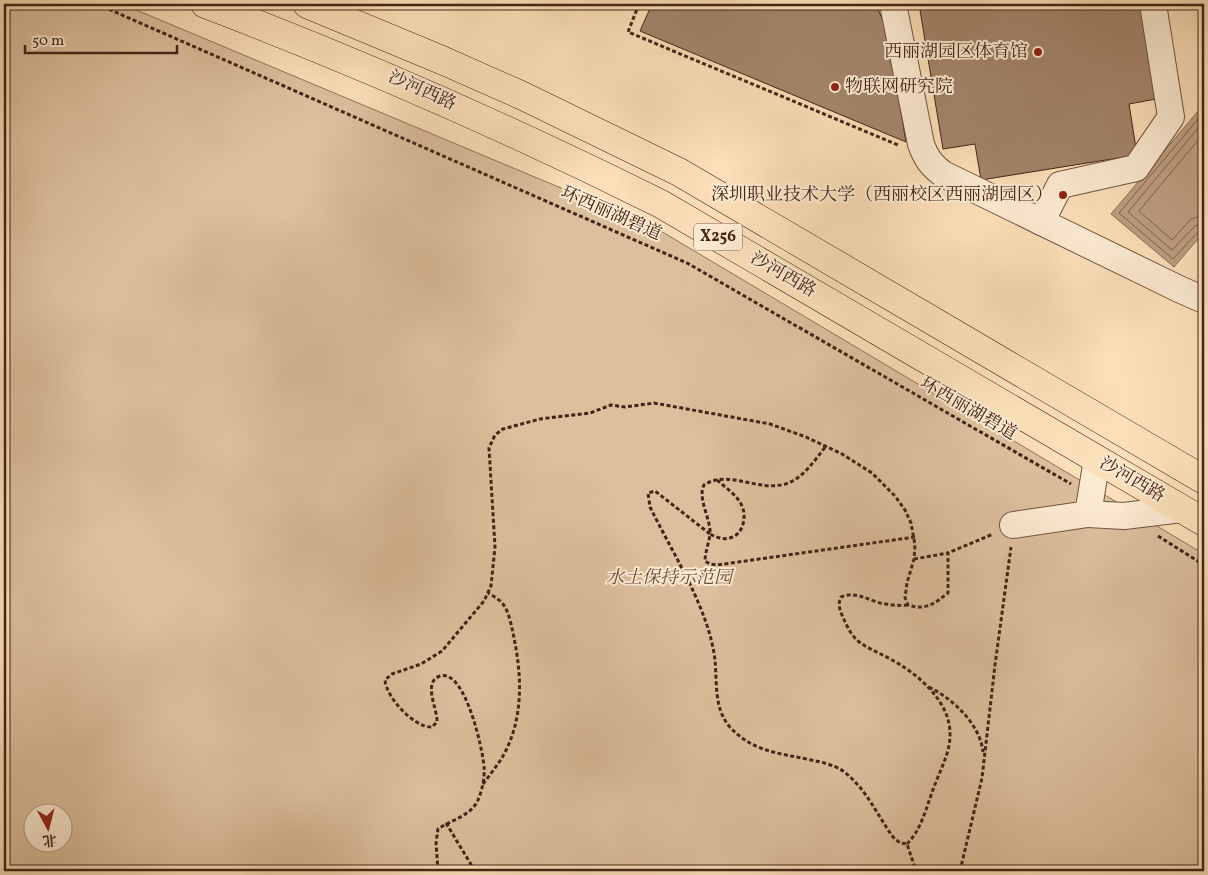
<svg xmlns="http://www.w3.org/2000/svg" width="1208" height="875" viewBox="0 0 1208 875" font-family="Vollkorn,'Noto Serif SC',serif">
  <rect width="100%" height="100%" fill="#fbdfb8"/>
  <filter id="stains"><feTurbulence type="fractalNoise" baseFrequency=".004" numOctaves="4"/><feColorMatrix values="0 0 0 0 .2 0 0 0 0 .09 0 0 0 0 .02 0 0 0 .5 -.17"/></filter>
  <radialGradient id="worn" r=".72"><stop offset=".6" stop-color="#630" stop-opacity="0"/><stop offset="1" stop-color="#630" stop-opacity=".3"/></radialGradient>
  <path fill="#dcbf9d" stroke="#90725a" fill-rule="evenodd" d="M4,4H122L654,227L1204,554V871H4ZM32,812H62V842H32Z"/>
  <polygon fill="#bd9f82" stroke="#8d6e58" points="1204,104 1204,232 1174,267 1111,214"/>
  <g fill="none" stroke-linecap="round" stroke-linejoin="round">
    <g stroke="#80624d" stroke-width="1">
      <polyline points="1204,112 1119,213 1173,259 1199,231 1204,229"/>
      <polyline points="1204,121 1128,212 1172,250 1195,226 1204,223"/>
      <polyline points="1204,133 1139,211 1172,240 1191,219 1204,215"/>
    </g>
  </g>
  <g fill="#a3856b" stroke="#442418">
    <polygon points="652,4 875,4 878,9 887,30 906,142 640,31"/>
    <polygon points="919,4 1141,4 1156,99 1129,104 1137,155 981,180 975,144 943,149"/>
  </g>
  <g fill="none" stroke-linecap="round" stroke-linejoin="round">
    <g stroke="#725340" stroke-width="28">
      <g id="minor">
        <path d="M893,4L921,144C926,158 931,165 943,174L1179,289L1204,300"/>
        <polyline points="1041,222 1060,185 1136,168 1171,117 1153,4"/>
        <polyline points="1088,514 1124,516 1182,509"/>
        <polyline points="1013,525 1088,514 1097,459"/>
      </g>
    </g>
    <g stroke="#442418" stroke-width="29">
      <g id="major">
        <path d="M205,4C361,63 512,130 661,204L1204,522"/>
        <polyline points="307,4 444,61 523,96 679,172 1204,480"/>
      </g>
    </g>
    <g stroke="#442418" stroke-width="3" stroke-dasharray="4 2.5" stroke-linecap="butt">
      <polyline points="97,4 687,263 1071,484"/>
      <polyline points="639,4 628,32 898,145"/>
      <path d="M717,480C726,488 737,495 742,506C747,517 743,536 729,538C723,540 716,537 710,534C711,519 697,498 704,485C733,466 768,502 800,476C810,468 818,456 826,446"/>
      <polyline points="1158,536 1204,565"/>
      <path d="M915,537L717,565L710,564L705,561C705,552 709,543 710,534L655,491L648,493L650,507C673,554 709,609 715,660C717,682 714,708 729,726C752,752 779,753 811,760C822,762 834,765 843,771C866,788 877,815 893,837L900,843L907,844L916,871"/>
      <polyline points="914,559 948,553"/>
      <path d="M929,687C953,699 980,724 983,752"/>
      <path d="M483,784C492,772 502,760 508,746C524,710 521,670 513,633C511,624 509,612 503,604C499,599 493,596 488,593"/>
      <polyline points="446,823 475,871"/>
      <path d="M907,844C923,828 927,803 936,782C942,766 950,752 950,735C951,702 918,674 892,660C880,653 868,649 858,641C850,634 846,624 842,615C839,608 838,603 841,597C855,591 866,599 880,603C889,605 899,606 908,605"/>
      <path d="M438,871L436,843L438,829C451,820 471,816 478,800C482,791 485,777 484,767C483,750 465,668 440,676C422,682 438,710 437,722L432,727C414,728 386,697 385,680L392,674L421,664L442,651L484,601L491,586L495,547L489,448L495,435L503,429L540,419L590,413L611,405L625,407L654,403L770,424L806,437L842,454L872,473L895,496L905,510L911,523L915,545L914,559L907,583L905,598L908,605C926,611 935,603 948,593V553L993,534"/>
      <polyline points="960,871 982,778 995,665 1011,547"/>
    </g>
    <use href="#minor" stroke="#fcead1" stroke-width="26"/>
    <use href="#major" stroke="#fbdfb8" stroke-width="28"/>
  </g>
  <g fill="#8f2418" stroke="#fcead1" stroke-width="2">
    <circle cx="1038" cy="52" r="5"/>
    <circle cx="835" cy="87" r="5"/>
    <circle cx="1063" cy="195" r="5"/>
  </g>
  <g text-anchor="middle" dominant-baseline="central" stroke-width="4" stroke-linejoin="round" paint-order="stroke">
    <rect fill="#fcead1" stroke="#7b5f50" stroke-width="1" x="694" y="223.5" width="48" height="27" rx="4"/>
    <g font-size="16" font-weight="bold" fill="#442418">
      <text x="718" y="237">X256</text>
    </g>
    <g font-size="18" fill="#442418" stroke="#fcead1" text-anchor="end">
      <text x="1028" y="52">西丽湖园区体育馆</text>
      <text x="845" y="87" text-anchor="start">物联网研究院</text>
      <text x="1053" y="195">深圳职业技术大学（西丽校区西丽湖园区）</text>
    </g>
    <g font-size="18" fill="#442418" stroke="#fcead1">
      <text transform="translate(422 91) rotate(24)">沙河西路</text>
      <text transform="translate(611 214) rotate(24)">环西丽湖碧道</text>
      <text transform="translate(783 275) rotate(30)">沙河西路</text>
      <text transform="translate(968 409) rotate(30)">环西丽湖碧道</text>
      <text transform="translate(1132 480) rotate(30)">沙河西路</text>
    </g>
    <g font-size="18" font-style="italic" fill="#6a4b39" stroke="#fcead1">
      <text x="669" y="578">水土保持示范园</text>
    </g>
  </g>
  <rect width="1208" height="875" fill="none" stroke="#fbdfb8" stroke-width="20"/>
  <rect x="5" y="5" width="1198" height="865" fill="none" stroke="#442418" stroke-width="2.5"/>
  <rect x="10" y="10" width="1188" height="855" fill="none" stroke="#442418"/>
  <g transform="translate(48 828) rotate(173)"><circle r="24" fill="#fcead1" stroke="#b29b87"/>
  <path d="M0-4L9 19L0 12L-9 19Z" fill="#8f2418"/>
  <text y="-8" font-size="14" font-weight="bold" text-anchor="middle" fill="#442418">北</text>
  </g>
  <path d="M25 45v8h152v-8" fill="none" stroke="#442418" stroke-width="2.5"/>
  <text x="32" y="45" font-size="15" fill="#442418" stroke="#fcead1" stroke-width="4" paint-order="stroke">50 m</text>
  <rect width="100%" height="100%" filter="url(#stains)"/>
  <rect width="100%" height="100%" fill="url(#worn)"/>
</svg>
